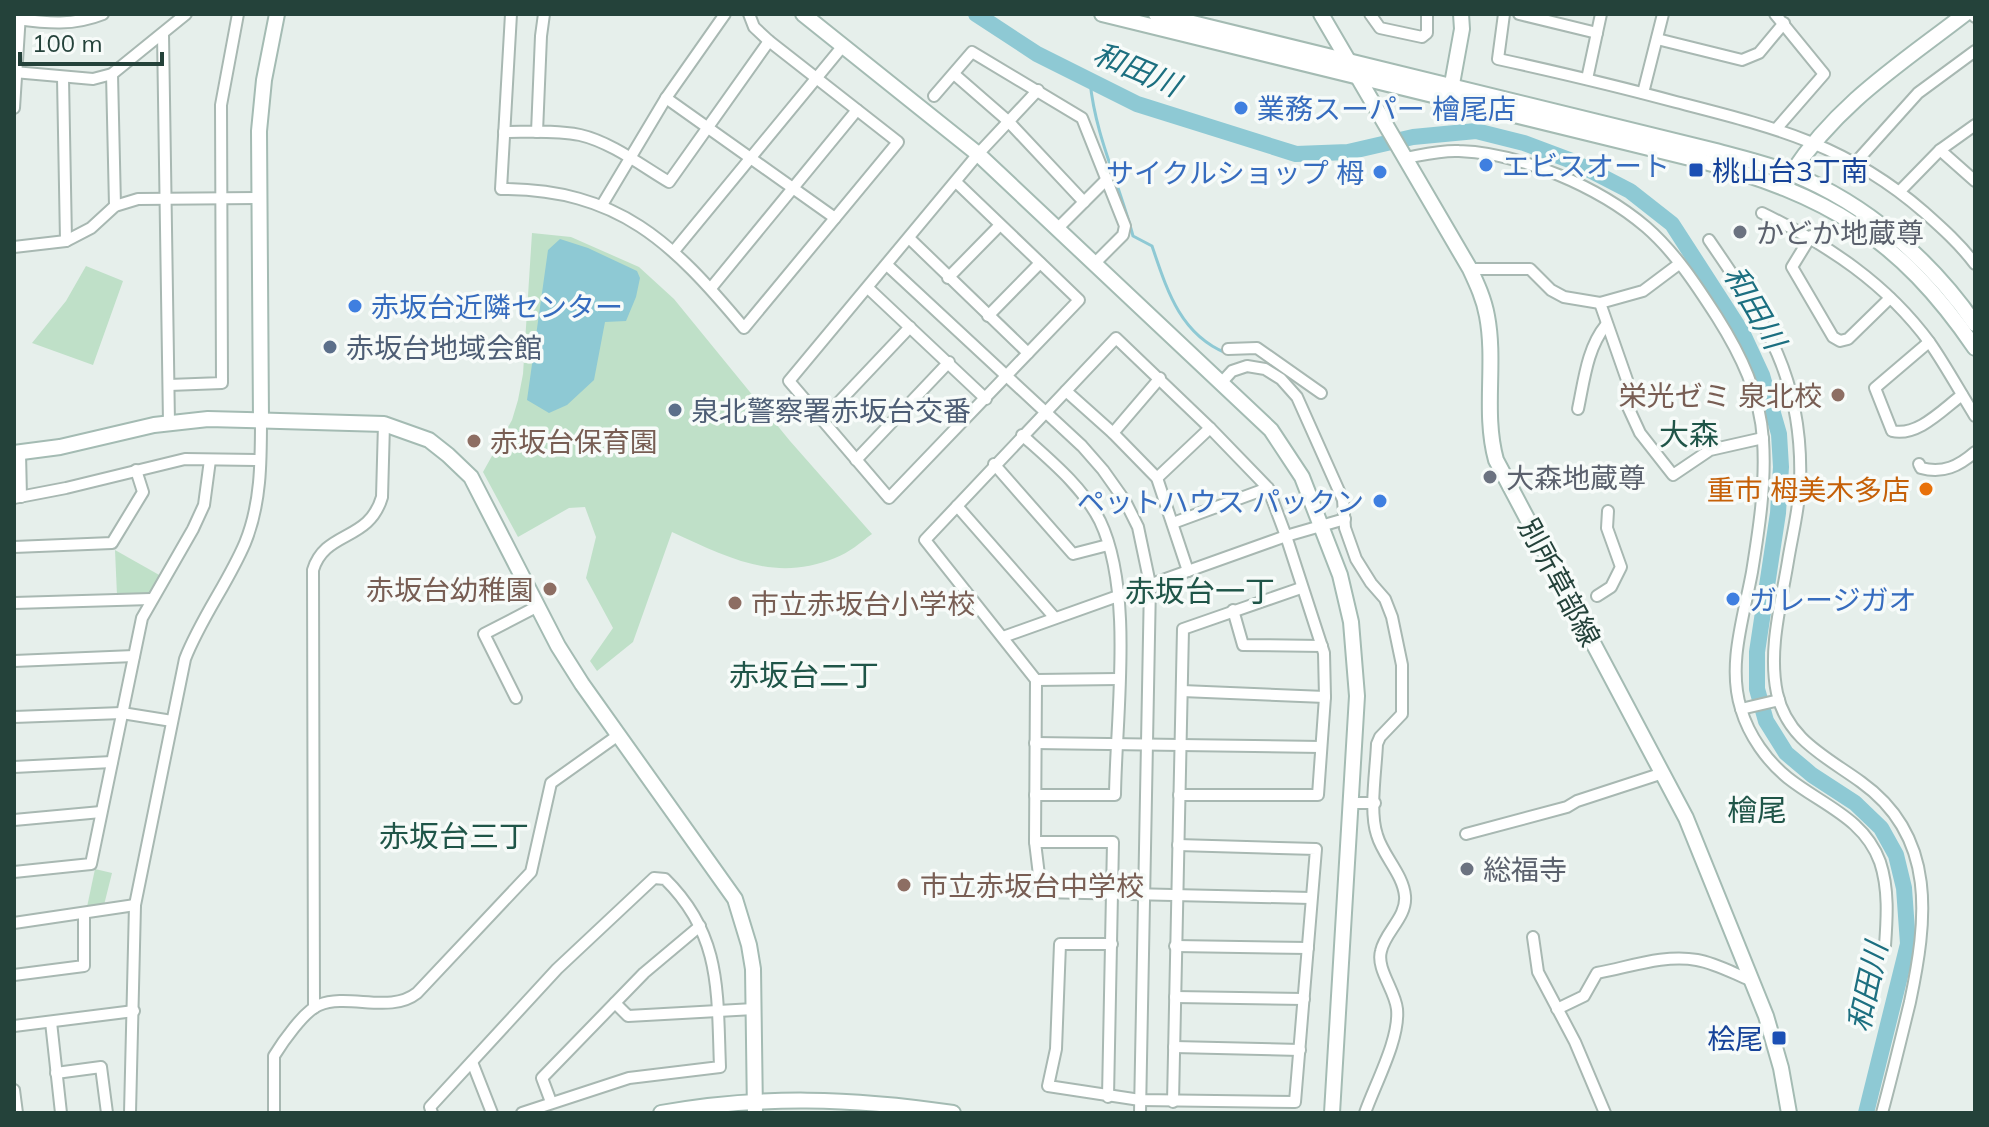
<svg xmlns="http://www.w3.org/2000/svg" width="1989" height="1127" viewBox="0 0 1989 1127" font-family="Mulish,'Noto Sans JP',sans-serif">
  <rect width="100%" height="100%" fill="#e6efeb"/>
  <g fill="#bfe0c8">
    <path d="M532,233L571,237L639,267L674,299L790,441L872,534C861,542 849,553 835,558C774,583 727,557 672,532L633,642L597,671L590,661L613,628L586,578L596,537L585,507L569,508L518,537L483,472L512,420L518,400L523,374Z"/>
    <polygon points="86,266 123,281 93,365 32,343 66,301"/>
    <polygon points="115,550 161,576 150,593 117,595"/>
    <polygon points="95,869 112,873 104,905 87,907"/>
  </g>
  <polygon fill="#8ec9d4" points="560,239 588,248 637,271 640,278 636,297 626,321 605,322 594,380 567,405 549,413 527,400 548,250"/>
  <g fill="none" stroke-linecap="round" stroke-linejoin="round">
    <path stroke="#8ec9d4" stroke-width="3" d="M1090,81C1095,135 1119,183 1133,236L1152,246C1167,290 1180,334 1226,353"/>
    <polyline stroke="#8ec9d4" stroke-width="16" points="976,14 1037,54 1137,104 1296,154 1348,152 1413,137 1476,131 1524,143 1572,161 1630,191 1672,224 1743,334 1762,375 1779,434 1781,467 1778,513 1757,652 1757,689 1766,721 1786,753 1812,775 1855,803 1881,828 1896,855 1904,888 1908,944 1866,1113"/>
    <g stroke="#a8b8b2" stroke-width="14">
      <g id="street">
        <path d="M511,14L501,189C619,189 672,242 744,328L898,142L769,41L754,27L749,14"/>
        <polyline points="1370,14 1380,28 1422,37 1427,33 1427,14"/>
        <path d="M1504,14L1498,59C1557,72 1617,86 1676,102C1773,127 1846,144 1924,212C1942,228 1960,244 1975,264"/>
        <polyline points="1519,14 1597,33"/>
        <polyline points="1775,14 1824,74 1777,128"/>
        <polyline points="1972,14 1975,17"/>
        <path d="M16,19C47,23 73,26 103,14"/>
        <polyline points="163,34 169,423"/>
        <polyline points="1657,39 1742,60 1759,53 1784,23"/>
        <polyline points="14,72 93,79 112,74 186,14"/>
        <polyline points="112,74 115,206"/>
        <polyline points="954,74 1008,121 1084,202"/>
        <polyline points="63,78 66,241"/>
        <polyline points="1587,79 1601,14"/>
        <polyline points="1643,93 1663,14"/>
        <polyline points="934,96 972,52 1082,118 1125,226 1123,235 1095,263"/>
        <polyline points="666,98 835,218"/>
        <polyline points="14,108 20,14"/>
        <path d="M504,132C529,132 555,130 580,135C611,142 642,166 669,182L769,41"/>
        <polyline points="537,132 541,36 544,14"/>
        <polyline points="1940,150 1975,181"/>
        <path d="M1405,158C1422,155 1441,150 1459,151C1521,153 1599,187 1646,227C1675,252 1697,286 1717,317C1741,355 1760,394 1763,440C1766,484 1759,529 1752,572C1744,616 1727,665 1741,709C1749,736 1767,761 1788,778C1822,805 1864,818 1880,862C1889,889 1887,918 1885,946"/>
        <polyline points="1856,162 1918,93 1975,51"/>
        <polyline points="956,182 1079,300 889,498 789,381 978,154 1038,90"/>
        <polyline points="1900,191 1940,150 1975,125"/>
        <polyline points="602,205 666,98 725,14"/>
        <path d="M1762,213C1828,245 1886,283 1930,343C1946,366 1960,392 1975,416"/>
        <polyline points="1058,228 1106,180"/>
        <polyline points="1811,236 1792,267 1833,337 1840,341 1848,339 1890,298"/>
        <polyline points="909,238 1028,353"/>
        <path d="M1709,240C1766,323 1804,379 1800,484C1799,509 1792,536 1788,561C1781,604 1768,650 1777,693C1787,739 1825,756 1861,782C1938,837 1927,921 1910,1002C1901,1039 1892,1076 1882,1113"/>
        <polyline points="14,247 66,241 91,228 115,206 138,199 257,198"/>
        <polyline points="674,251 842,47"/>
        <polyline points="1679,264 1643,291 1600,303 1627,380 1628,407 1640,433 1673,475 1710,450 1763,438"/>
        <polyline points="887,265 1082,446 1103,470 1125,501 1138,527 1150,584 1140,1113"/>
        <polyline points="1470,269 1530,269 1551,290 1564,297 1600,303"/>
        <polyline points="948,278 1000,225"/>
        <polyline points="711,288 857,110"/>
        <polyline points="868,288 986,399"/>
        <polyline points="988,316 1040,263"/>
        <path d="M1929,342L1875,388L1892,431C1918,437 1943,409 1962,395"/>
        <polyline points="1228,349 1257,348 1321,393"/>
        <path d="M1222,382L1232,371L1247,366L1265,369L1281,379L1297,397L1343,500L1345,528L1356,559L1371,583L1385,599L1392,617L1402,665V714L1380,737L1377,744C1376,770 1369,812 1377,835C1383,856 1403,874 1405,896C1407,917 1385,932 1381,951C1376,969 1395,990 1397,1009C1400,1039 1375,1084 1365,1113"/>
        <polyline points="169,385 222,383 221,105 238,14"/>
        <polyline points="1066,391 1113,433 1157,478 1188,571"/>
        <path d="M1578,409C1584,381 1587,348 1606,325"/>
        <polyline points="822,420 910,327"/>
        <polyline points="1113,433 1160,378"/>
        <path d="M1022,435C1051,461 1082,486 1100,521C1134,592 1116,715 1115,795H1035"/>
        <polyline points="20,453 21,497"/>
        <polyline points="856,460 949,362"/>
        <polyline points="994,464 1073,554 1108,545"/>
        <path d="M1919,464L1921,468C1943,474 1959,466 1975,452"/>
        <polyline points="1157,478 1210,428"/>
        <polyline points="14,498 66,488 185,459 260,460"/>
        <polyline points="957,506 1055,618"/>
        <polyline points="1173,523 1268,488"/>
        <polyline points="14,547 112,543 143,492 136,470"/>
        <polyline points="1597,596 1611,587 1621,567 1607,528 1608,511"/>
        <polyline points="14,603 151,599"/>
        <polyline points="1233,610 1243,645 1322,646"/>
        <polyline points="1003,637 1286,536 1345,519"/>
        <polyline points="14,661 134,656"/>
        <polyline points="1036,680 1118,679"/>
        <polyline points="1182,691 1325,697"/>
        <polyline points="516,698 484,634 538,606"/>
        <polyline points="1741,709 1779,700"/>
        <polyline points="14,717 122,713 172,721"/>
        <polyline points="1035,743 1321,747"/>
        <polyline points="14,767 112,762"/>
        <polyline points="1179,795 1318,795 1325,697 1324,653 1286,536 1268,488 1210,428 1116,338 925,540 1036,680 1035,842 1041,892 1311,898"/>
        <polyline points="1352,803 1375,803"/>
        <polyline points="14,820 101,812"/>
        <polyline points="1466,834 1567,807 1577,801 1663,773"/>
        <polyline points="1035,842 1113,842 1108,1097"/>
        <polyline points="14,872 91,864 142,618 193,529 204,505 210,460"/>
        <polyline points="14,923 135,905"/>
        <polyline points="1533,937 1538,972 1575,1042 1605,1113"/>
        <polyline points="1112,944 1060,944 1056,1049 1048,1086 1140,1100 1295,1102 1316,849 1178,845"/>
        <polyline points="1175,946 1308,948"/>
        <polyline points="14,975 84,966 84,913"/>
        <polyline points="1175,997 1304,999"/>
        <polyline points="615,1003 628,1016 754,1009"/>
        <path d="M314,1008L313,570C325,530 369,542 382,497L384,424"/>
        <path d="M1557,1009L1584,996L1597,973C1630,967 1664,954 1697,960C1715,963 1733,973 1750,980"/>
        <polyline points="51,1022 61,1113"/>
        <polyline points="14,1026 134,1011"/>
        <polyline points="1174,1047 1300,1050"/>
        <polyline points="472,1062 492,1113"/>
        <polyline points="56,1073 101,1067 107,1113"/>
        <polyline points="14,1090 17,1113"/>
        <polyline points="551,1102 542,1078 644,973 700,926"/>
        <polyline points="1173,1102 1183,629 1301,588"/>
        <path d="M130,1113L135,905L185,659C201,618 228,583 245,543C261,504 261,462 261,420"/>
        <path d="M274,1113V1056C282,1043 304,1011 319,1005C348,993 391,1014 417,993L531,872L551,783L617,736"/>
        <path d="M432,1113L430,1107L557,969L654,878L665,879C722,935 717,992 720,1067L629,1078L522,1113"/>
      </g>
    </g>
    <g stroke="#a4bbb3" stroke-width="18">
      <g id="secondary">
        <polyline points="803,14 978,154 1271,430 1302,477 1340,575 1351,622 1357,696 1332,1113"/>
        <path d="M1102,14L1698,160C1827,195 1899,237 1975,348"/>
        <path d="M1156,14L1716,151C1742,158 1768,164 1793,174C1866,204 1930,259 1975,324"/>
        <path d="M1321,14L1470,269C1477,284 1484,299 1487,316C1496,363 1483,413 1496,460L1686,818L1766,1016L1781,1068L1789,1113"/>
        <polyline points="1450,95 1462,29 1461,14"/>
        <path d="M1791,174C1838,103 1899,65 1965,14"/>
        <polyline points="261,420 259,131 264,80 277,14"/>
        <polyline points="14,453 60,447 154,425 208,419 384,424 429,440 448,455 471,477 558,646 582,684 735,899 749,945 753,969 755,1113"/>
        <path d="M661,1113C760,1095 854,1098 953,1113"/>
      </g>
    </g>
    <use href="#street" stroke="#fff" stroke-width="10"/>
    <use href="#secondary" stroke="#fff" stroke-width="14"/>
  </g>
  <g fill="#3f7fe0" stroke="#f7fbf9" stroke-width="3">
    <circle cx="1241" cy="108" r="8"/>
    <circle cx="1486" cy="165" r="8"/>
    <circle cx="1380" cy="172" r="8"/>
    <circle cx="355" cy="306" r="8"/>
    <circle cx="1380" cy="501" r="8"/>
    <circle cx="1733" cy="599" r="8"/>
  </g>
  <g fill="#1a4fb4" stroke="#f7fbf9" stroke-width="3">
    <rect x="1688" y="162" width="16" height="16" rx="4"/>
    <rect x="1771" y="1030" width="16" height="16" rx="4"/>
  </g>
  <g fill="#6b7280" stroke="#f7fbf9" stroke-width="3">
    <circle cx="1740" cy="232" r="8"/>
    <circle cx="1490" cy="477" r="8"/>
    <circle cx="1467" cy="869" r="8"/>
  </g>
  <g fill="#5c6f8a" stroke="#f7fbf9" stroke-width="3">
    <circle cx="330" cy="347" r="8"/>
    <circle cx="675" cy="410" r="8"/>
  </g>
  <g fill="#8d6e63" stroke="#f7fbf9" stroke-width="3">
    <circle cx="1838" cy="395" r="8"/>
    <circle cx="474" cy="441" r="8"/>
    <circle cx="550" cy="589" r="8"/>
    <circle cx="735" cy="603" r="8"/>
    <circle cx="904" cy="885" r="8"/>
  </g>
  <circle fill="#e8710a" stroke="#f7fbf9" stroke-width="3" cx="1926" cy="489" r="8"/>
  <g text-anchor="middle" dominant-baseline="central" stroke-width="7" stroke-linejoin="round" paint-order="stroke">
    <g font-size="28" fill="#366cbe" stroke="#f7fbf9" text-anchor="start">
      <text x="1257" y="108">業務スーパー 檜尾店</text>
      <text x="1502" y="165">エビスオート</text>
      <text x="1364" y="172" text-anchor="end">サイクルショップ 栂</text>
      <text x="371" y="306">赤坂台近隣センター</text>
      <text x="1364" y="501" text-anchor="end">ペットハウス パックン</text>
      <text x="1749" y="599">ガレージガオ</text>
    </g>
    <g font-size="28" fill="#164399" stroke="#f7fbf9" text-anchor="start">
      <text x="1712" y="170">桃山台3丁南</text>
      <text x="1763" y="1038" text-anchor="end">桧尾</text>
    </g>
    <g font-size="28" fill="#5b616d" stroke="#f7fbf9" text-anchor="start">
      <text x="1756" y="232">かどか地蔵尊</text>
      <text x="1506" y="477">大森地蔵尊</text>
      <text x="1483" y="869">総福寺</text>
    </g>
    <g font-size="28" fill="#4e5e75" stroke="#f7fbf9" text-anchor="start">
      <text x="346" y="347">赤坂台地域会館</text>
      <text x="691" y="410">泉北警察署赤坂台交番</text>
    </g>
    <g font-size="28" fill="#785e54" stroke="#f7fbf9" text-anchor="start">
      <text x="1822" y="395" text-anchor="end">栄光ゼミ 泉北校</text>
      <text x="490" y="441">赤坂台保育園</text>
      <text x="534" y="589" text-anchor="end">赤坂台幼稚園</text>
      <text x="751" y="603">市立赤坂台小学校</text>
      <text x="920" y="885">市立赤坂台中学校</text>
    </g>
    <g font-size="28" fill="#c56008" stroke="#f7fbf9" text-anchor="end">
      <text x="1910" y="489">重市 栂美木多店</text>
    </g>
    <g font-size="28" fill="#24423a" stroke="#f7fbf9">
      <text transform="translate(1560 582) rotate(62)">別所草部線</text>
    </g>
    <g font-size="30" font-style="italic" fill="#1c6f80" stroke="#f7fbf9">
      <text transform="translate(1137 69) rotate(23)">和田川</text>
      <text transform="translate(1755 307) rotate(60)">和田川</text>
      <text transform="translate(1867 987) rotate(-78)">和田川</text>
    </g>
    <g font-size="30" fill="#1f5548" stroke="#f7fbf9">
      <text x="1689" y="434">大森</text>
      <text x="1200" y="591">赤坂台一丁</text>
      <text x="804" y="675">赤坂台二丁</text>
      <text x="1757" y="810">檜尾</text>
      <text x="454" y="836">赤坂台三丁</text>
    </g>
  </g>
  <rect width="1989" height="1127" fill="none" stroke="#24423a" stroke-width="32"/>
  <path d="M20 52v12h142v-12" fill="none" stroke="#24423a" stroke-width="4"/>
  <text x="32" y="52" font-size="24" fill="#24423a" stroke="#f7fbf9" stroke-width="6" paint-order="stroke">100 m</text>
</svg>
